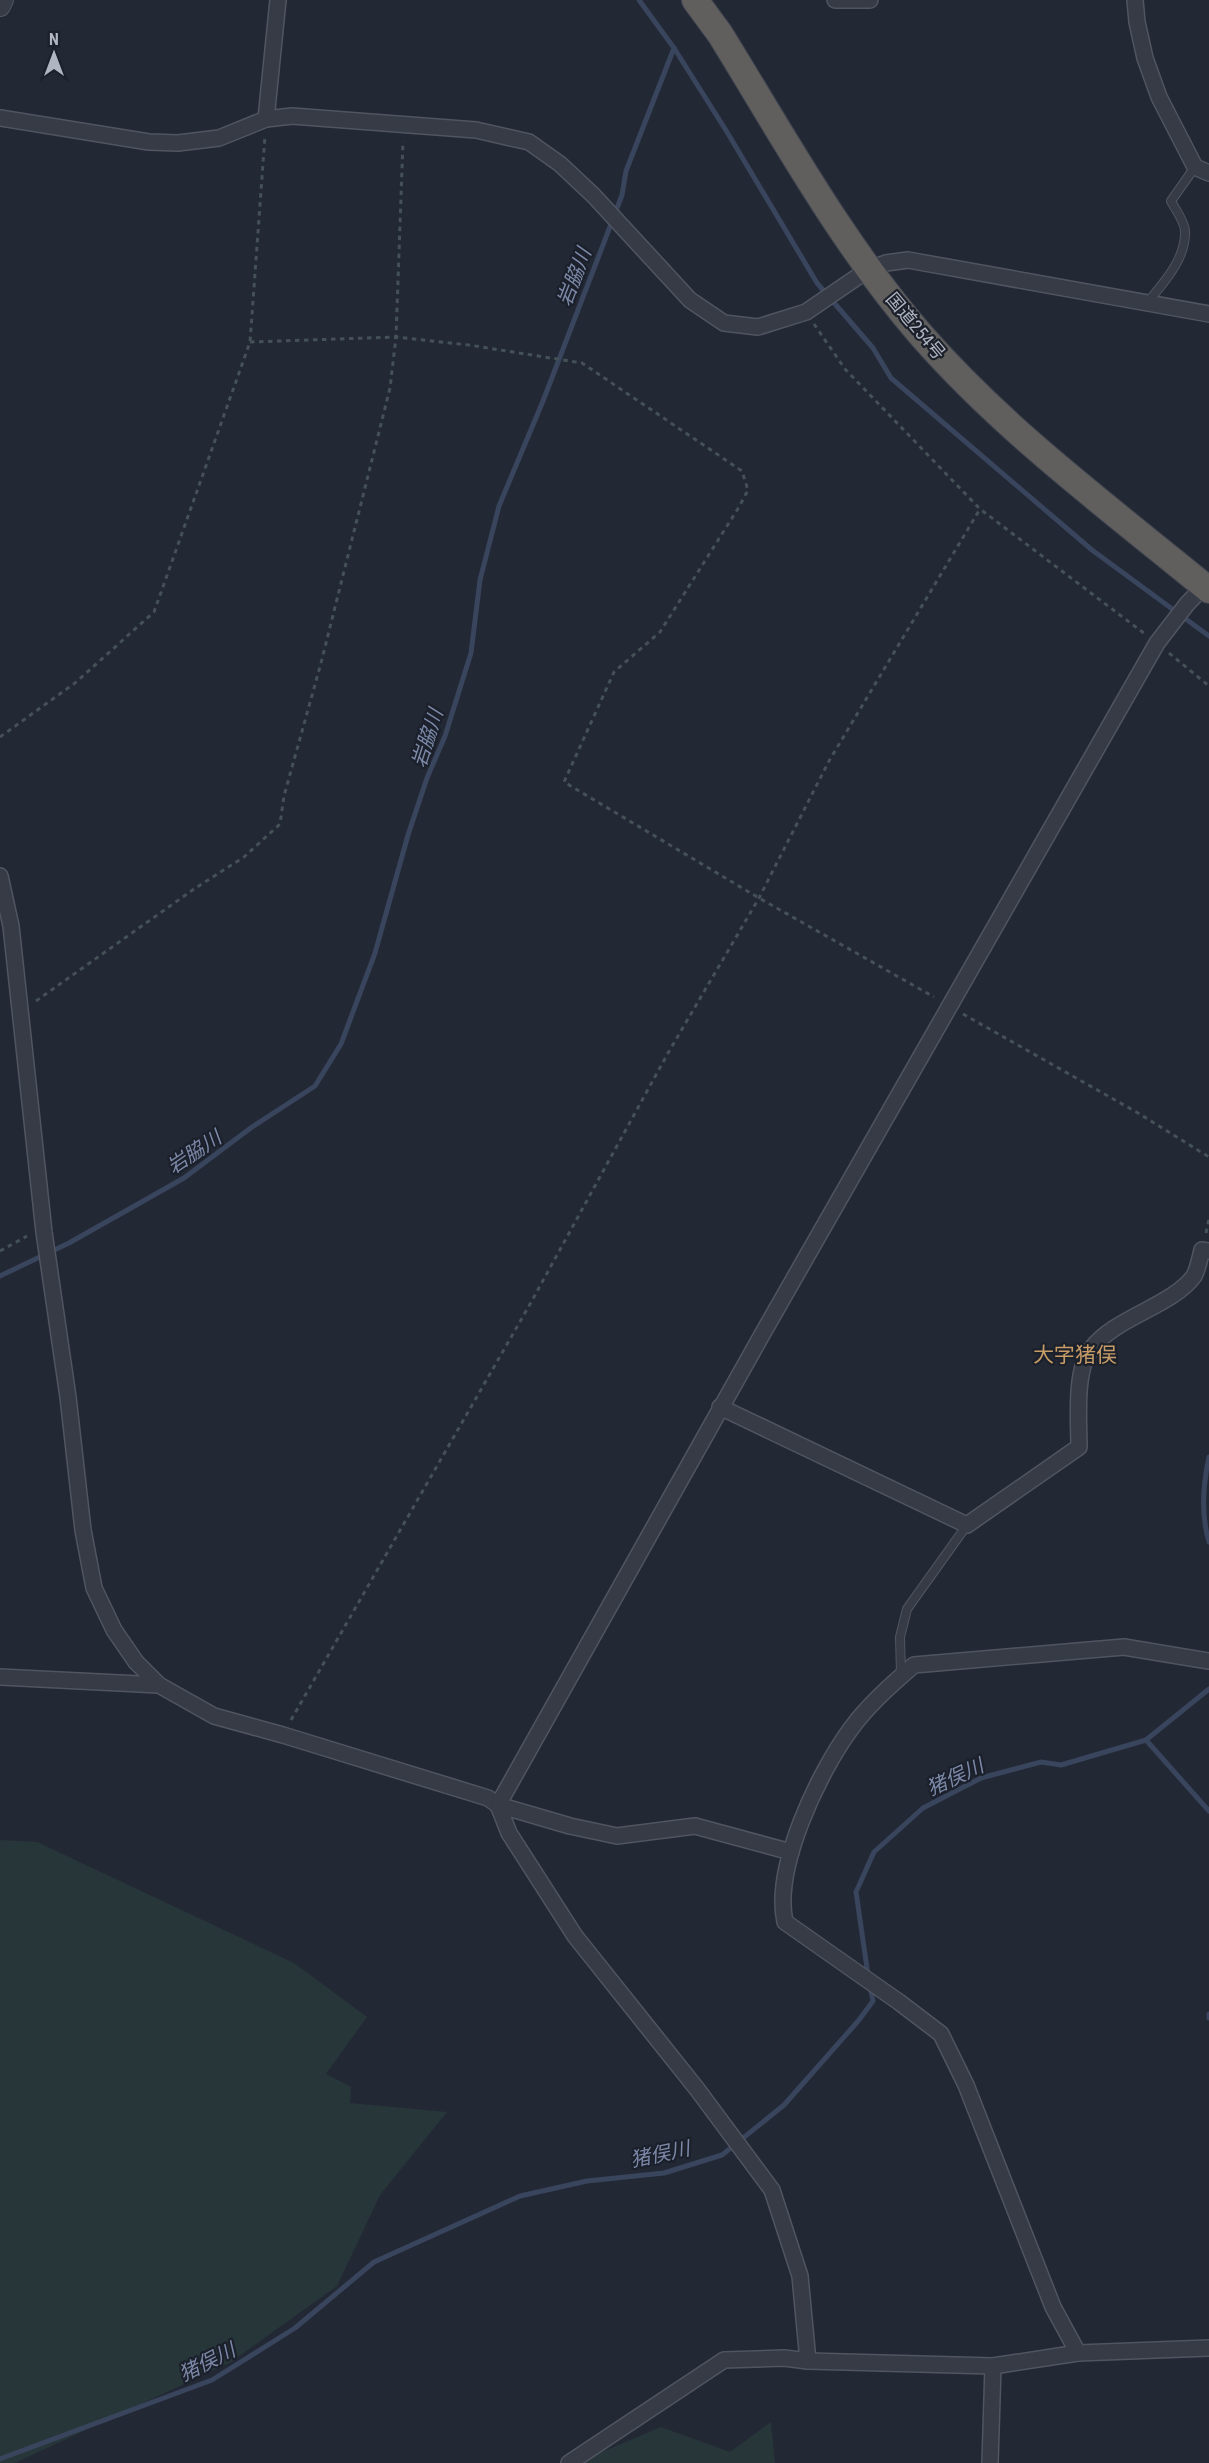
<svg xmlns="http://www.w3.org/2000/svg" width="1209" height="2463" viewBox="0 0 1209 2463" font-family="'Roboto Condensed','Noto Sans JP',sans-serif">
  <rect width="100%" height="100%" fill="#232835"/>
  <g fill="#273639">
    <polygon points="0,1840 37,1842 294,1963 367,2017 326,2074 351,2087 350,2103 447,2112 380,2195 337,2286 231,2362 15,2463 0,2463"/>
    <polygon points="771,2422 775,2463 576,2463 661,2427 730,2452"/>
  </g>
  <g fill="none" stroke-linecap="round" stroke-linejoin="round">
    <g stroke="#39445d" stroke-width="5">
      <polyline points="639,0 674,48 727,132 817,283 873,348 891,378 1092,550 1209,636"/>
      <polyline points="0,1276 69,1243 184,1178 252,1127 315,1086 341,1044 375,953 408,835 427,778 445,736 471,653 480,580 499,506 543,401 598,258 622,195 626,171 674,48"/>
      <path d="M1209,1457C1203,1484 1201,1515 1209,1542"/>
      <polyline points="1146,1740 1209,1811"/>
      <polyline points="868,1975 856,1892 874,1852 923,1808 981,1778 1041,1762 1061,1765 1146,1740 1209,1689"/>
      <polyline points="1209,2014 1209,2018"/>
      <polyline points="0,2459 212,2380 295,2328 374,2262 520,2196 587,2181 664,2173 722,2155 784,2105 859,2020 873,2001 870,1987"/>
    </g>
    <g stroke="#505561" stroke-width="10">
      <g id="service">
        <path d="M1148,302C1164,282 1186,259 1185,231C1185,222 1175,209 1171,201L1195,167"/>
        <polyline points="901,1675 900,1637 907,1609 967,1525"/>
      </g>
    </g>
    <g stroke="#505561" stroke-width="18">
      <g id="minor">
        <polyline points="835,0 870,0"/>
        <polyline points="1135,0 1137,22 1145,58 1159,97 1195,167 1209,173"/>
        <polyline points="0,118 149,142 178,143 219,138 266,119 292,116 476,130 529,142 560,164 594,196 690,300 724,323 758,327 806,312 869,269 886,263 908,260 1209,314"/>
        <polyline points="266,119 278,0"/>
        <polyline points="0,876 11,926 44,1232 68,1397 83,1530 94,1588 114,1630 136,1662 159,1685 214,1716 283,1735 488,1798 498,1805 570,1826 617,1836 695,1826 791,1852"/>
        <path d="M720,1407L967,1525L1079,1447C1079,1421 1074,1369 1092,1348C1116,1317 1172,1306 1194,1276C1198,1269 1200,1257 1202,1250L1209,1251"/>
        <polyline points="0,1677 159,1685"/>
        <path d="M1078,2353L1053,2307L966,2085L941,2034L899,2002L785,1922C773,1868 818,1774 850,1730C867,1706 892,1684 914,1665L1124,1647L1209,1661"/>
        <path d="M808,2361L800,2276L772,2190L697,2089L575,1936L509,1833L498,1805C715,1416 934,1029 1157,643L1187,604L1209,581"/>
        <polyline points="569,2463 724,2360 784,2358 808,2361 993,2366 1078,2353 1209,2348"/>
        <polyline points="990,2463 993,2366"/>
      </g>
    </g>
    <g stroke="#505561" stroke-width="22">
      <polyline id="tertiary" points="0,6 3,0"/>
    </g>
    <g stroke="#404551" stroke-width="28">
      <path id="trunk" d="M695,0L720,34C783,136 842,244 921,335C1006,432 1109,508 1209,590"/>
    </g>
    <g stroke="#445156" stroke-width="3" stroke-dasharray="4.5 4.5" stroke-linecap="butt">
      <polyline points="814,324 845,369 980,509 1145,634"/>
      <polyline points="250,342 396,337 469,345 582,363 742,471 748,490 739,507 660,632 614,672 564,782 759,898 934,997"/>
      <polyline points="1169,653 1209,686"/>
      <polyline points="0,737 75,683 154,612 250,342 265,136"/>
      <polyline points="36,1001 194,889 244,857 280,824 284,796 321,663 390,388 396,337 403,141"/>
      <polyline points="963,1014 1138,1113 1209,1157"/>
      <polyline points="1206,1233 1209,1219"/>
      <polyline points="0,1251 27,1236"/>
      <polyline points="291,1720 529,1306 668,1053 759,898 829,761 980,509"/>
    </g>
    <use href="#service" stroke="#363b46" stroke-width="8"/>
    <use href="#minor" stroke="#363b46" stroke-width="15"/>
    <use href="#tertiary" stroke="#363b46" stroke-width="20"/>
    <use href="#trunk" stroke="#605f5d" stroke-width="26"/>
  </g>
  <g text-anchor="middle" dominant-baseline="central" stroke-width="4.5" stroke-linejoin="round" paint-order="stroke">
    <g font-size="18" fill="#b0b5c2" stroke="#1b202b">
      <text transform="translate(916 326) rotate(50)">国道254号</text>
    </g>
    <g font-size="20" font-style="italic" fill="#7c89a8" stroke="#1b202b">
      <text transform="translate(574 277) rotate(-69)">岩脇川</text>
      <text transform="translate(427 738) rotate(-72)">岩脇川</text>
      <text transform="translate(194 1152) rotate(-34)">岩脇川</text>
      <text transform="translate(955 1777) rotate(-25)">猪俣川</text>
      <text transform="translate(660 2154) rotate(-12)">猪俣川</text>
      <text transform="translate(207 2362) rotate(-27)">猪俣川</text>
    </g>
    <g font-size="21" fill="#c79c67" stroke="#1b202b">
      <text x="1075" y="1355">大字猪俣</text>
    </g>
  </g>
  <g transform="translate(54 54)" stroke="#1b202b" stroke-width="4.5" paint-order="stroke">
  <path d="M0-4.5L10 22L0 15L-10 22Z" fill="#b0b5c2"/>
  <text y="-9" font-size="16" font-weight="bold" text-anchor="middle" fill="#b0b5c2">N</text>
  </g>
</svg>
